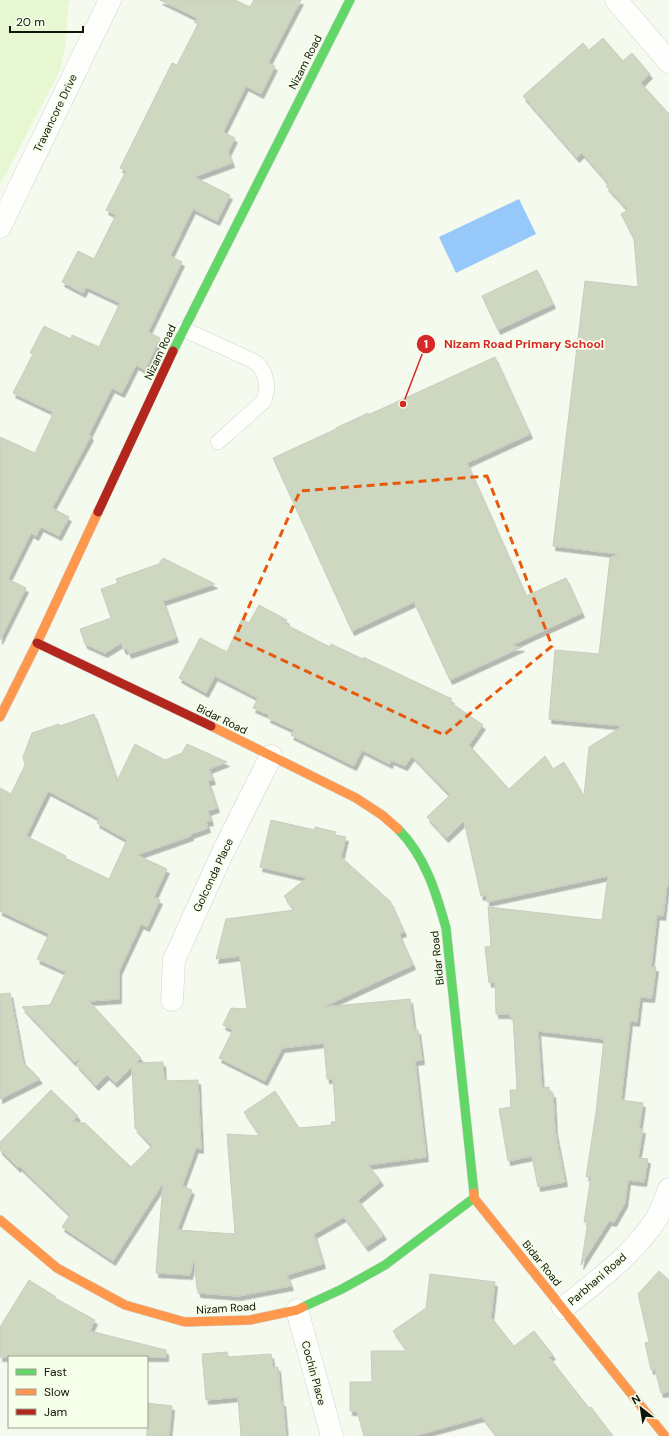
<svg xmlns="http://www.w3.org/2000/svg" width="669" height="1436" viewBox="0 0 669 1436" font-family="'DM Sans',sans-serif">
  <defs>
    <filter id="shadow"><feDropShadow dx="2.5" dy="4.5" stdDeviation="0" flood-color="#0004"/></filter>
  </defs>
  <rect width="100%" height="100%" fill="#f5faef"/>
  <polygon fill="#e7f7d1" points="0,0 70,0 68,6 66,42 60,70 0,185"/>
  <polygon fill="#96c8f9" points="519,199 536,234 456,273 439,237"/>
  <g fill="#ced7c0" stroke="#c8cdc2" fill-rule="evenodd" filter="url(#shadow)">
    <polygon points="160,0 235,0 250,7 254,0 301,0 268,63 275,66 261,94 246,86 223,132 235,138 228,152 232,163 194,177 230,195 217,221 193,209 170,256 182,262 148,332 160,338 145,370 136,365 122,393 112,388 89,434 91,436 52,508 69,517 59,536 41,527 36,536 31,533 8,579 26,588 0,640 0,437 35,453 52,416 51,415 53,412 13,393 33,354 30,353 44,326 71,339 72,335 99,347 120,303 86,287 83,293 62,282 78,251 94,259 116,215 106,210 126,171 120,168 172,63 177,65 198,24 194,22 197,18"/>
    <polygon points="603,38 623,61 632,53 650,74 641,83 669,114 669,885 667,884 663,916 657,915 651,967 656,967 652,998 640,997 637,1022 630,1021 621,1100 643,1103 639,1129 643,1129 638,1158 648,1159 644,1182 628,1180 625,1203 614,1222 609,1221 581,1265 588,1222 584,1222 591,1176 586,1177 596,1112 604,1039 538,1031 542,1088 549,1087 549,1093 553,1093 555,1131 565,1182 538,1187 532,1156 508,1161 499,1109 511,1107 510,1090 517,1090 513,1017 510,1017 510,1014 496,1014 495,982 489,983 485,947 491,946 488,907 602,920 608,876 487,902 487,895 481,896 464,821 446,838 427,817 450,795 412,756 405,766 391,760 390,764 362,750 354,766 291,735 294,730 268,718 269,715 253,708 258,698 215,676 206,693 179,678 200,638 227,652 242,619 249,623 259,605 287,620 285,624 330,647 331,644 365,660 363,657 452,699 450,702 483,725 469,745 509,789 545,756 553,769 564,762 584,796 589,747 623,726 549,719 555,650 599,654 610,558 619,554 553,546 585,281 638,287 634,239 621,214 628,210 606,186 609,184 582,153 577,158 523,96 583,43 589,50"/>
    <polygon points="537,270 553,304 498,330 482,296"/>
    <polygon points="495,357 530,434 467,463 526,596 566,578 582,613 510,646 522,647 450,680 414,602 352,631 273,458 336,429 336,428 368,413 368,415"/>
    <polygon points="163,558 215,584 163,601 176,638 129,654 127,649 124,650 121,643 105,653 85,644 80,629 111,618 101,589 118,583 116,579 159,564"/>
    <path d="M94,714L117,781L135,744L165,760L182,753L187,744L227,762L209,769L213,780L208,781L217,808L208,811L211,821L206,822L208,828L191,834V836L137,855L167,869L154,897L160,900L147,927L141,924L119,971V999L89,1001L141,1058L136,1063L163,1062L164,1079H166V1081L198,1080L201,1149L196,1148L182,1186L192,1190L177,1230L235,1234L227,1134L260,1136L244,1112L275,1091L299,1128L332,1125L331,1122H336L333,1079H327L324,1043L282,1048L265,1081L219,1058L233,1030L223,1025L231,1008L247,1009L240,956L216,959L226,919L294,910L284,896L307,878L260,867L271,820L315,830V827L336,832L335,835L346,837L341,857L390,901L404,932L399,934L413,965L323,1007L410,999L414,1030H418L422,1060L415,1061L426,1157L368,1165L381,1181L358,1200L384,1235L366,1247L344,1217L314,1234L323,1264L287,1275L291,1286L238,1296L198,1293V1290L197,1289L194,1258L190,1275L156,1273L163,1183L113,1261L62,1227L70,1215L19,1166L18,1168L0,1150V1142L51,1090L78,1116L72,1122L85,1123L131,1167L152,1146L135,1128L132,1067L115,1083L107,1075L96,1086L76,1064L81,1059L74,1062L22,1007L50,1005L66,972L37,959L49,934L0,911V788L11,794L25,765L23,757L32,733L59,724L60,726ZM48,791L99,818L97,823L127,840L109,879L65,858L66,856L26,836Z"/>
    <polygon points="10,993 23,1062 40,1079 0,1099 0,994"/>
    <polygon points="659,1271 669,1280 669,1392 661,1393 655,1369 651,1370 645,1343 649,1342 638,1294"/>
    <polygon points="430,1274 495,1282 491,1317 514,1346 534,1331 553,1355 549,1357 589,1408 591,1407 613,1436 497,1436 482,1417 414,1436 364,1436 357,1411 350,1411 350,1382 372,1382 371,1351 407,1351 393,1331 426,1308"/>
    <polygon points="29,1280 56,1297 55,1298 95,1320 90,1331 166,1350 166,1357 0,1357 0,1327"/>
    <polygon points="227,1352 228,1357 271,1354 273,1368 278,1367 281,1402 283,1402 286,1436 241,1436 238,1397 206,1400 202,1354"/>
    <polygon points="147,1403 172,1406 169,1436 147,1436"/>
  </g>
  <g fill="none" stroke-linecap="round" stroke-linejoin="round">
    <g stroke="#d0d5ca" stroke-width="16">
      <polyline id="lane" points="183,329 247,358 258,364 264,373 267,387 264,401 218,442"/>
    </g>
    <g stroke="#d0d5ca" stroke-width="23">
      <g id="street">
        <polyline points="616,0 669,62"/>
        <polyline points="0,227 110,0"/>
        <polyline points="172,1000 174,960 222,854 271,756"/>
        <path d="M563,1308C595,1283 635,1253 657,1218C662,1209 665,1199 669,1189"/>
        <polyline points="297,1310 332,1436"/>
      </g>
    </g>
    <g stroke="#d0d5ca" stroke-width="10">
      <g id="fast">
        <polyline points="173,351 350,0"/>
        <path d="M398,829C425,856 436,892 446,928L474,1193"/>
        <polyline points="303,1307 342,1289 385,1265 474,1198"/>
      </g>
    </g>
    <g stroke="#d0d5ca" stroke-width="10">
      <g id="slow">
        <polyline points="0,717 37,643 98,512"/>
        <polyline points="211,726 356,798 382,815 398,829"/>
        <polyline points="474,1193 474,1198 665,1436"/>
        <polyline points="0,1220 57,1268 125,1305 185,1322 250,1320 297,1310 303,1307"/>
      </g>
    </g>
    <g stroke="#d0d5ca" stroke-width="10">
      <g id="jam">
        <polyline points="98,512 173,351"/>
        <polyline points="37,643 211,726"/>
      </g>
    </g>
    <use href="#lane" stroke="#fefefd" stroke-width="15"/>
    <use href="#street" stroke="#fefefd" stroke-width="22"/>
    <use href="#fast" stroke="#63d668" stroke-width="9"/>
    <use href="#slow" stroke="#ff974d" stroke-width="9"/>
    <use href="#jam" stroke="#b3261e" stroke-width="9"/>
  </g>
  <path fill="none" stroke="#e8590c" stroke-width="3" stroke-dasharray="8 5" stroke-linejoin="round" d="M487,476L552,646L444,735L235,638L300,491Z"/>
  <g text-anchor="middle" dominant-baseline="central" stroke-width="3.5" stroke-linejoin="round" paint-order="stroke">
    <g font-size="11" fill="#0f1408" stroke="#f6ffea">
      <text transform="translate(305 62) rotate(-63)">Nizam Road</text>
      <text transform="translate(55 113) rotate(-64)">Travancore Drive</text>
      <text transform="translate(160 352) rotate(-65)">Nizam Road</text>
      <text transform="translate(222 719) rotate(26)">Bidar Road</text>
      <text transform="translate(213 875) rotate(-65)">Golconda Place</text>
      <text transform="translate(437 958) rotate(-96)">Bidar Road</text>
      <text transform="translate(542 1263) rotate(51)">Bidar Road</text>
      <text transform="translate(597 1279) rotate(-41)">Parbhani Road</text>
      <text transform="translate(226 1308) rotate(-4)">Nizam Road</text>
      <text transform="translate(314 1373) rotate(75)">Cochin Place</text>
    </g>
  </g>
  <path fill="none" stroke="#d62828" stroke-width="1.5" d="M403 404L426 344"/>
  <g fill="#d62828" stroke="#f6ffea" stroke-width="1.5">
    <circle cx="403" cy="404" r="4"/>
    <circle cx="426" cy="344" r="10"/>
  </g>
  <g font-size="12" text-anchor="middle" font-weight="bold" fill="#fff">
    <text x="426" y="348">1</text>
  </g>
  <g font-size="12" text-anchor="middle" font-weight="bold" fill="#d62828" stroke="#f6ffea" stroke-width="3.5" stroke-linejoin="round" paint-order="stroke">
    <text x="524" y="348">Nizam Road Primary School</text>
  </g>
  <rect x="8" y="1356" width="140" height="72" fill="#f6ffea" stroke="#9aa190"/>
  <rect x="16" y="1369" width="20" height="6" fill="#63d668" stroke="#9aa190"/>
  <text x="44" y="1376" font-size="12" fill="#0f1408">Fast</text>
  <rect x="16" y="1389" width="20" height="6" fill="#ff974d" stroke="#9aa190"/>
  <text x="44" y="1396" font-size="12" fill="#0f1408">Slow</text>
  <rect x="16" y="1409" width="20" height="6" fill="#b3261e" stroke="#9aa190"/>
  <text x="44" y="1416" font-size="12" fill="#0f1408">Jam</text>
  <g transform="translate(641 1408) rotate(330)" stroke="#f6ffea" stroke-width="3" paint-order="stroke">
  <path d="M0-3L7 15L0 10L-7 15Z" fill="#0f1408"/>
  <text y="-6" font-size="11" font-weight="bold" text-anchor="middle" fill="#0f1408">N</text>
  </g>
  <path d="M10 26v6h73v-6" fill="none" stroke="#0f1408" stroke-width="2"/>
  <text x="16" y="26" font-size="12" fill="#0f1408" stroke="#f6ffea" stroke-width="3" paint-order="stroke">20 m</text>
</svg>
